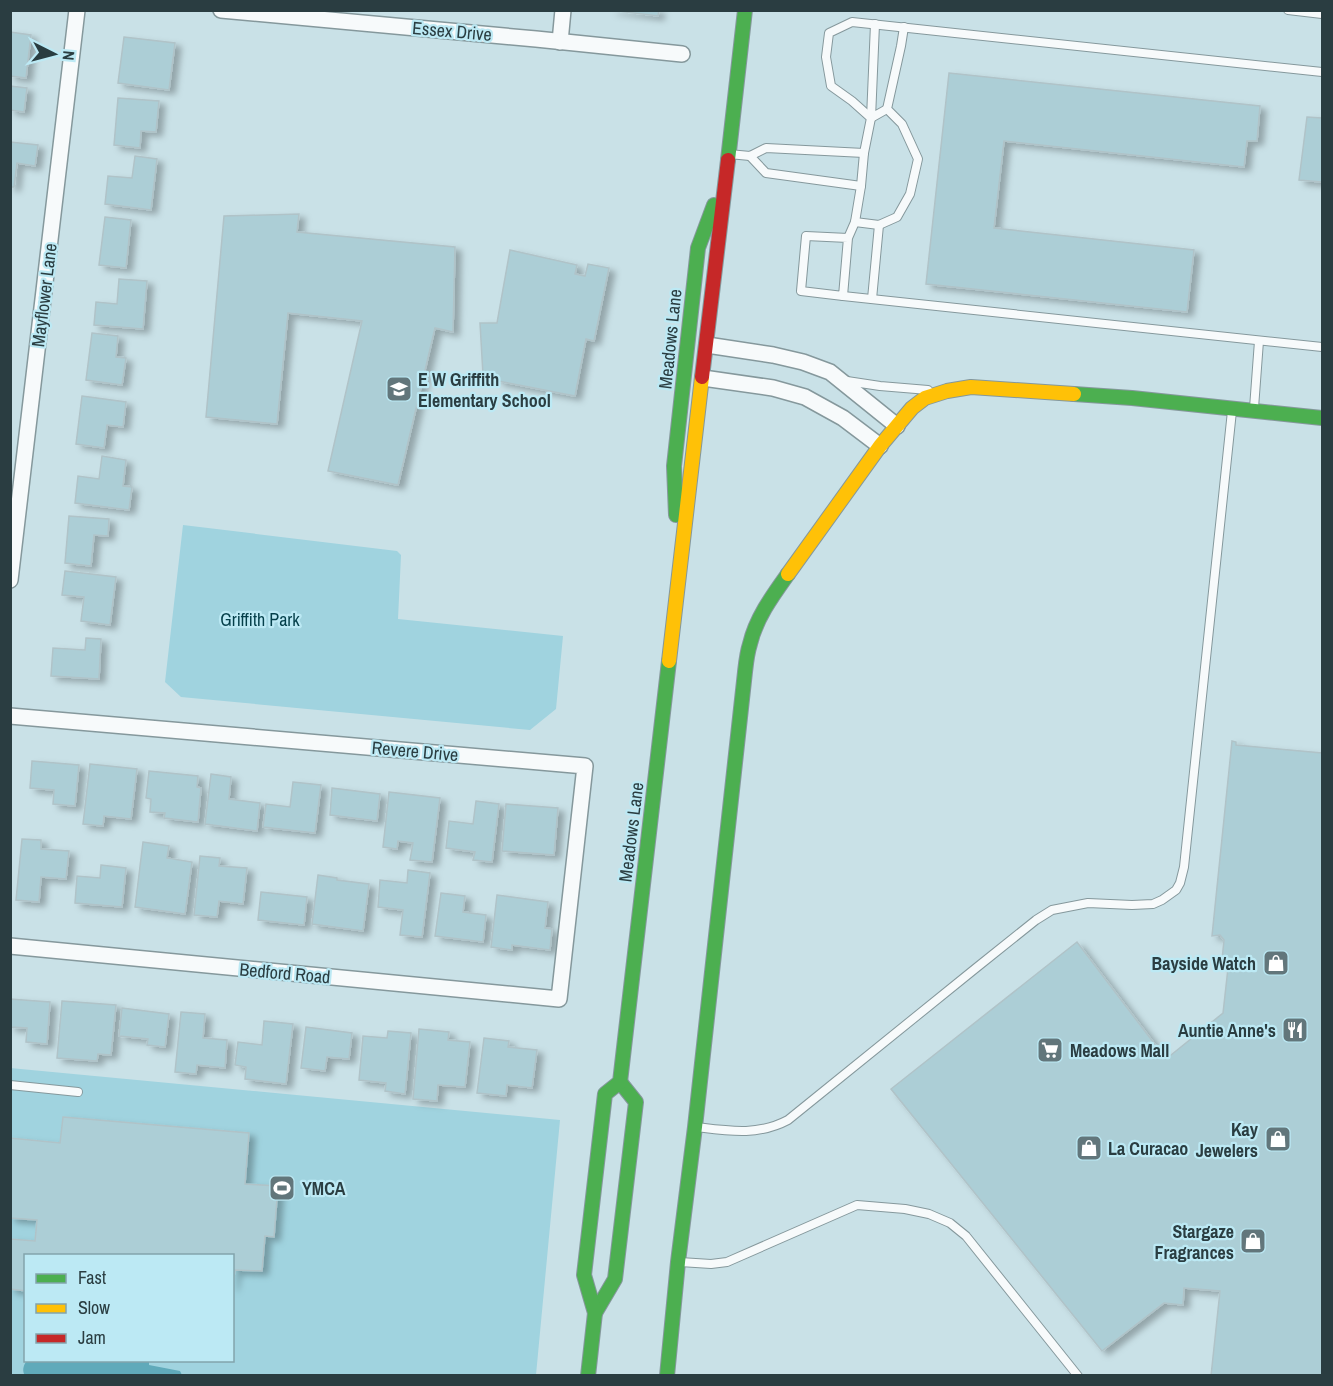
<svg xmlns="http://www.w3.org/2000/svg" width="1333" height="1386" viewBox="0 0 1333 1386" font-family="'Archivo Narrow',sans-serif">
  <defs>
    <filter id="shadow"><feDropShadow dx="6" dy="4" stdDeviation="3" flood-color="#0004"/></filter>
  </defs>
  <rect width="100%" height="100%" fill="#c9e1e7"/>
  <g fill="#a0d3df" fill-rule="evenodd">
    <polygon points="183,525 397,551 401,555 398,619 563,636 556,709 530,730 181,697 165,682"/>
    <path d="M10,1068L560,1120L536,1375H11ZM26,1256H232V1360H26Z"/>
  </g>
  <path fill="#60aaba" d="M149,1361V1365L180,1371L182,1375L25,1376C22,1371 23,1365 27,1361Z"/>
  <g fill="#acced6" stroke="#b0c3c8" stroke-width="1.5" filter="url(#shadow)">
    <polygon points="610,10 659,10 658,16"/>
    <polygon points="10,32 31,35 26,78 10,76"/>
    <polygon points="124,37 175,43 169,90 118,83"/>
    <polygon points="949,73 1260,106 1257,141 1247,141 1244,167 1004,141 994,228 1194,250 1187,312 926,284"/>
    <polygon points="10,86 27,88 24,112 10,110"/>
    <polygon points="118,98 159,101 156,132 141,131 140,148 114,145"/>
    <polygon points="1307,117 1322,118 1322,182 1299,180"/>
    <polygon points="10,142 38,145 35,166 17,163 14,187 10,187"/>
    <polygon points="135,156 157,159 151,210 105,204 108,176 132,178"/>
    <polygon points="299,214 297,232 455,247 453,332 435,328 398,485 328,471 362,321 288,313 277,424 206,417 224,216"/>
    <polygon points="105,217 131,220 126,268 99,265"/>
    <polygon points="510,250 577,265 575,274 585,276 588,264 609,268 594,341 586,339 575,396 498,381 499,376 483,375 480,323 497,323"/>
    <polygon points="119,279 147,281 143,329 94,325 96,302 117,304"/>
    <polygon points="92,333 118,336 116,357 126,358 122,385 86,380"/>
    <polygon points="82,396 126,402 123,427 107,425 104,448 76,444"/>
    <polygon points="102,456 126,460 123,486 132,487 129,510 75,503 78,476 99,479"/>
    <polygon points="69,516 109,519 108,536 94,535 91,566 65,563"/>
    <polygon points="65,571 116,577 110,625 81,621 84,597 62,595"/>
    <polygon points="86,638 101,639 99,679 51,676 53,648 85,650"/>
    <polygon points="1232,741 1236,742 1236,745 1322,753 1322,1376 1211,1376 1220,1291 1184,1288 1183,1305 1164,1303 1102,1351 891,1089 1077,942 1166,1059 1223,1013 1228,968 1222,960 1224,940 1220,935 1212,936"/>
    <polygon points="32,761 79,765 75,806 53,804 54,790 30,788"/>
    <polygon points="90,764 137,769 131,819 104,816 103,826 83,824"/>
    <polygon points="149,771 198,776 197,787 201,788 198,822 164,818 165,813 150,812 151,799 146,798"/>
    <polygon points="211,774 231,777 229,799 260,803 257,831 205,824"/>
    <polygon points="293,782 321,785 315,833 263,827 266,804 290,807"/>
    <polygon points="332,788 380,794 377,821 330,815"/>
    <polygon points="389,792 440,798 432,862 410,860 413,843 398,841 397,849 383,847"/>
    <polygon points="476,801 499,804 492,862 473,860 475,852 446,848 449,821 473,824"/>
    <polygon points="506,804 558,808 554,855 502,851"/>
    <polygon points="22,839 41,840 41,849 69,851 66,879 41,877 39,902 16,900"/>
    <polygon points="143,842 169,846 167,858 192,862 185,914 135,907"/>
    <polygon points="200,856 220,858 219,866 247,868 243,904 219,901 217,917 194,915"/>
    <polygon points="101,865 126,868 122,907 75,903 77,876 100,878"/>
    <polygon points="408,870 430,873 422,937 400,935 403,910 378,907 380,880 407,883"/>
    <polygon points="318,875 337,878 337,880 369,884 363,931 312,924"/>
    <polygon points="261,892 307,897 304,925 258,920"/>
    <polygon points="441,893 465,896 463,912 486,915 483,942 435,936"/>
    <polygon points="497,895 548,902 545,928 552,929 550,950 512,945 512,950 491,947"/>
    <polygon points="10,999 50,1002 47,1044 26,1042 27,1028 10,1027"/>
    <polygon points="62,1001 116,1005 111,1055 98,1054 97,1061 57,1058"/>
    <polygon points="122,1008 169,1014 165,1047 147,1045 148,1039 119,1036"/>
    <polygon points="181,1012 205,1014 203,1038 227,1040 225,1068 197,1065 196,1074 175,1072"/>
    <polygon points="264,1021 293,1024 286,1084 245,1079 246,1067 235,1065 238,1042 262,1045"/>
    <polygon points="306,1027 352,1033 349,1059 327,1057 325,1071 301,1068"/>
    <polygon points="419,1029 449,1032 448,1040 470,1042 465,1087 438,1085 437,1101 413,1099"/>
    <polygon points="388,1031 411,1033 405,1094 385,1091 386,1083 359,1080 363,1036 387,1038"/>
    <polygon points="484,1038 509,1041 508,1047 537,1050 532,1088 507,1085 506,1096 477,1093"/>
    <polygon points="63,1117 249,1133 245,1184 278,1186 274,1237 265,1236 262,1271 235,1270 232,1288 232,1256 26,1256 26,1291 10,1289 10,1239 35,1241 37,1220 10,1218 10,1138 60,1143"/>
  </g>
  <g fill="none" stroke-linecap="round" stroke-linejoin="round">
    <g stroke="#85989c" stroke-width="10">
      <g id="lane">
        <polyline points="1288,10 1322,14"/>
        <polyline points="875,24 871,118 887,109"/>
        <polyline points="729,154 750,156 766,148 864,153"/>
        <polyline points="750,156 766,173 861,186"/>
        <polyline points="855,222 879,225 897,217 910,194 918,159 902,124 887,109 901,46 904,27"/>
        <polyline points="848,238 806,236 801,291 843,296 848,238 855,222 861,186 864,153 871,118 852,101 831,86 826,57 829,33 852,22 1322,72"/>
        <polyline points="843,296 1322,347"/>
        <polyline points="872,299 879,225"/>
        <polyline points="847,381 880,386 928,390"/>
        <polyline points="1254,408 1259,341"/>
        <polyline points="10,1085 78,1092"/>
        <path d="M696,1127C729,1131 758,1136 788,1120L976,968L1036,920L1052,910L1088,903L1132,905L1153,904L1162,900L1176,890L1180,883L1184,867L1232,411"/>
        <polyline points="680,1262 711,1264 727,1262 857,1205 905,1209 929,1214 950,1223 966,1236 1078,1376"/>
      </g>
    </g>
    <g stroke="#85989c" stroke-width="18">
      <g id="street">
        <polyline points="221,10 536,39 682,54"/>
        <polyline points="560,42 563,10"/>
        <polyline points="707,345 773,355 803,362 830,372 897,426"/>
        <polyline points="703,378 773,388 805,397 843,418 880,446"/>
        <polyline points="10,580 77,10"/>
        <polyline points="10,716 585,766 559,999 10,946"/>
      </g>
    </g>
    <g stroke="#85989c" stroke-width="16">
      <g id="fast">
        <polyline points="728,160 745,10"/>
        <polyline points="1074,394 1132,398 1322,418"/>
        <polyline points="676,515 674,466 698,248 714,205"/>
        <polyline points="595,1313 615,1279 636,1102 620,1082"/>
        <polyline points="588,1376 595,1313 584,1275 605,1094 620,1082 669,661"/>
        <path d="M667,1376L678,1262L695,1127L745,672C746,663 747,653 750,644C756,618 773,595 788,574"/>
      </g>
    </g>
    <g stroke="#85989c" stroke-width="16">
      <g id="slow">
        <polyline points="788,574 880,446 912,408 925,398 947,391 971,387 1074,394"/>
        <polyline points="669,661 702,377"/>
      </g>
    </g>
    <g stroke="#85989c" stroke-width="16">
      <polyline id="jam" points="702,377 728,160"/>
    </g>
    <use href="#lane" stroke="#f7fafb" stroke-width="8"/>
    <use href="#street" stroke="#f7fafb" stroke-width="15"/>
    <use href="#fast" stroke="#4caf50" stroke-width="14"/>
    <use href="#slow" stroke="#ffc107" stroke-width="14"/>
    <use href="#jam" stroke="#c62828" stroke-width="14"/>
  </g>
  <defs>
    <g id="school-square" transform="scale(1.35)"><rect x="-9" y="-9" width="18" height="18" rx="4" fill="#62767b" stroke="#bce9f4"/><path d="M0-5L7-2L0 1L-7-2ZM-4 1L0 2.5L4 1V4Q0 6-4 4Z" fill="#fff"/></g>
    <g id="shop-square" transform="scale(1.35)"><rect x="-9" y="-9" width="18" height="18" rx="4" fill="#62767b" stroke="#bce9f4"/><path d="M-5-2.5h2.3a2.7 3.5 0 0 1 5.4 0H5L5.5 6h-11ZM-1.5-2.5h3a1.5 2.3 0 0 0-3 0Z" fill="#fff"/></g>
    <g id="restaurant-square" transform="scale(1.35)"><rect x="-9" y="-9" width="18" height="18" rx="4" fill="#62767b" stroke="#bce9f4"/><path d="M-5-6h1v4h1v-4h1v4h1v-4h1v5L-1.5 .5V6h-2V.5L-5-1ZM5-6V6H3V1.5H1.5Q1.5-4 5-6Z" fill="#fff"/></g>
    <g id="supermarket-square" transform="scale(1.35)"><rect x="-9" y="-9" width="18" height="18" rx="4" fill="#62767b" stroke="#bce9f4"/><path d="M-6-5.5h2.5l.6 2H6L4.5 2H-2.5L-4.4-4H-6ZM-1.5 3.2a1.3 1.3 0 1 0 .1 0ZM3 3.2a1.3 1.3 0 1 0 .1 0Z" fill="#fff"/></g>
    <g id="stadium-square" transform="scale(1.35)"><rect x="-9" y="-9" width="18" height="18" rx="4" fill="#62767b" stroke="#bce9f4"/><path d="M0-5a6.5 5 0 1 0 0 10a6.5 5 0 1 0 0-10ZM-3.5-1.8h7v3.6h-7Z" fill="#fff"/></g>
  </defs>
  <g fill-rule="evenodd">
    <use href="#school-square" x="399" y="389"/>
    <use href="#shop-square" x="1276" y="963"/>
    <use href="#restaurant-square" x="1295" y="1030"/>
    <use href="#supermarket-square" x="1050" y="1050"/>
    <use href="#shop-square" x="1278" y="1139"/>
    <use href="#shop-square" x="1089" y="1148"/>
    <use href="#stadium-square" x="282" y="1188"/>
    <use href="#shop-square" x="1253" y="1241"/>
  </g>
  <g text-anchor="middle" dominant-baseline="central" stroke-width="4.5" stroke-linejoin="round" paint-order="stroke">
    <g font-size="18" fill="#2a3d41" stroke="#bce9f4">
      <text transform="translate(452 31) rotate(5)">Essex Drive</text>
      <text transform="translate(44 295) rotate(-83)">Mayflower Lane</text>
      <text transform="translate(670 339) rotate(-84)">Meadows Lane</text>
      <text transform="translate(415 751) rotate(5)">Revere Drive</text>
      <text transform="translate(631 832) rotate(-83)">Meadows Lane</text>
      <text transform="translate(285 973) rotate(5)">Bedford Road</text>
    </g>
    <g font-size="18" font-weight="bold" fill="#2a3d41" stroke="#bce9f4" text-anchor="start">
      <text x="418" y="379">E W Griffith<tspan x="418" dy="21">Elementary School</tspan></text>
      <text x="1256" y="963" text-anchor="end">Bayside Watch</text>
      <text x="1276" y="1030" text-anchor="end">Auntie Anne's</text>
      <text x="1070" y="1050">Meadows Mall</text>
      <text x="1258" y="1129" text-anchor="end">Kay<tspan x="1258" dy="21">Jewelers</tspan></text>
      <text x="1108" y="1148">La Curacao</text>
      <text x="302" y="1188">YMCA</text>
      <text x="1234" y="1231" text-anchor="end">Stargaze<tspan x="1234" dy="21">Fragrances</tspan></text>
    </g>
    <g font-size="18" fill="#043f4a" stroke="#bce9f4">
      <text x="260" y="619">Griffith Park</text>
    </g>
  </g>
  <rect width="1333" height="1386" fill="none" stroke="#2a3d41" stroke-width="24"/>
  <rect x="24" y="1254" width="210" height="108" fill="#bce9f4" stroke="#82a4ac" stroke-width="1.5"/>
  <rect x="36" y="1274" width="30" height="9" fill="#4caf50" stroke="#82a4ac" stroke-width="1.5"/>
  <text x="78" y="1284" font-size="18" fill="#2a3d41">Fast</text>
  <rect x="36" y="1304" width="30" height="9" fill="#ffc107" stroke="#82a4ac" stroke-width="1.5"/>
  <text x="78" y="1314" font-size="18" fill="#2a3d41">Slow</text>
  <rect x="36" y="1334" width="30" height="9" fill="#c62828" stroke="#82a4ac" stroke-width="1.5"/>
  <text x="78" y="1344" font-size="18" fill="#2a3d41">Jam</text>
  <g transform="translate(54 54) rotate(96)" stroke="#bce9f4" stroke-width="4.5" paint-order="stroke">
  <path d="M0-4.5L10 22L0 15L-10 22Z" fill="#2a3d41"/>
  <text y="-9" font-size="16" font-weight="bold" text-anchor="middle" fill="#2a3d41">N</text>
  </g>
</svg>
